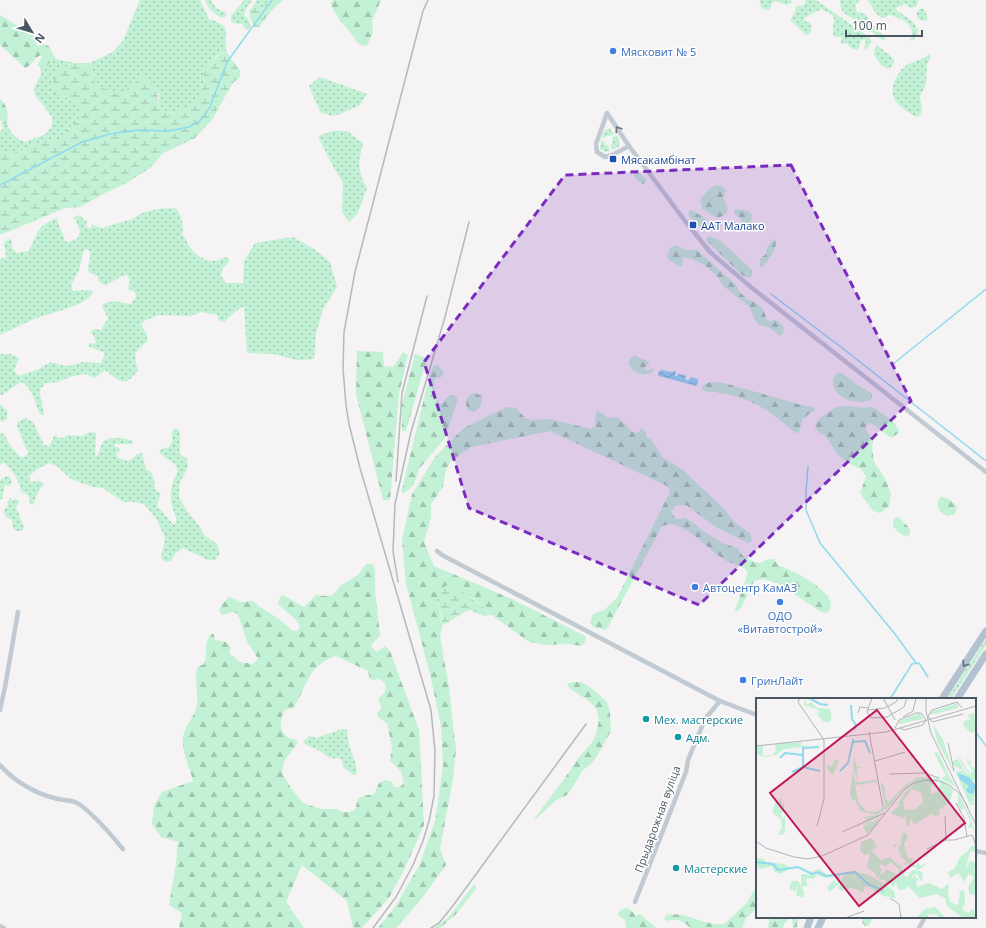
<svg xmlns="http://www.w3.org/2000/svg" width="986" height="928" viewBox="0 0 986 928" font-family="'Open Sans',sans-serif">
  <defs>
    <pattern id="grass-dots" width="8" height="8" patternUnits="userSpaceOnUse"><rect width="8" height="8" fill="#c3f1d5"/><path d="M2 2h.1M6 6h.1" fill="none" stroke="#a0c6b0" stroke-width="1.8" stroke-linecap="round"/></pattern>
    <pattern id="forest-firs" width="22" height="20" patternUnits="userSpaceOnUse"><rect width="22" height="20" fill="#c3f1d5"/><path d="M5 1l3.5 6h-7zM16 11l3.5 6h-7z" fill="#a0c6b0"/></pattern>
    <pattern id="wetland-marsh" width="20" height="14" patternUnits="userSpaceOnUse"><rect width="20" height="14" fill="#c3f1d5"/><path d="M1 5h8M5 5V1M11 12h8M15 12V8" fill="none" stroke="#a0c6b0"/></pattern>
    <pattern id="water-waves" width="16" height="10" patternUnits="userSpaceOnUse"><rect width="16" height="10" fill="#90daee"/><path d="M0 5q4-4 8 0t8 0" fill="none" stroke="#78b4c4"/></pattern>
  </defs>
  <rect width="100%" height="100%" fill="#f5f3f3"/>
  <g fill="url(#grass-dots)">
    <path d="M140,0H200L209,19C233,27 224,31 226,51L216,56L203,71L204,83L200,95L189,107L173,113L162,111L159,104V93L135,82C119,100 113,96 95,83L90,63L113,52L123,41Z"/>
    <path d="M205,0H211L216,8L226,13V16L222,18C215,15 207,8 205,0Z"/>
    <path d="M244,0H252L245,11L244,15C249,19 251,23 250,28L248,30L244,28L243,24L233,23L231,21V16Z"/>
    <polygon points="257,0 268,0 265,5 261,10 256,9 254,5"/>
    <polygon points="759,0 791,0 792,3 786,5 776,1 772,3 770,9 766,10 762,8"/>
    <path d="M806,0H816L869,37L872,42L866,50L864,48L866,41L864,39L861,41L859,48L856,50L851,48L847,43L842,44L841,42L842,37H835L833,34C832,18 841,18 821,9L804,18L805,21L810,23C812,28 812,32 808,35L804,34C800,28 795,25 790,20L795,12L796,7L804,5Z"/>
    <polygon points="840,0 860,0 855,6 857,12 865,14 871,23 885,37 885,40 882,40 869,29 844,13 841,9"/>
    <path d="M867,0H918L917,6L911,8L905,4L896,8L897,11C907,16 928,30 912,41L910,40C911,38 912,36 912,34C913,22 898,18 890,15L883,18C872,13 875,8 867,0Z"/>
    <polygon points="920,9 924,9 928,18 926,21 920,20 917,17 917,12"/>
    <path d="M878,46C881,48 892,57 894,60L893,65L889,69L881,65L874,55L875,47Z"/>
    <path d="M52,53L56,59L74,63L58,70L55,95L69,98L79,103L82,110L80,117L59,139L39,143L18,152L0,154V132L3,128L1,122L4,124L7,123C10,133 15,138 25,142L46,134L52,126V117L35,95L34,88L41,74L40,67L46,66L52,61Z"/>
    <path d="M929,54L931,55L927,65L926,84L920,96L922,111L920,116L916,117C899,107 885,97 897,76C900,72 903,67 907,65C915,60 922,61 929,54Z"/>
    <polygon points="320,77 367,94 360,105 340,114 331,116 320,112 309,86"/>
    <polygon points="609,128 614,133 611,136 607,136 605,138 602,137 604,131"/>
    <path d="M333,131H347L363,143C358,164 357,169 367,188L358,213L349,222L342,212L343,183L329,159L318,136Z"/>
    <path d="M616,135C622,143 621,147 612,150L611,145L613,141L612,138Z"/>
    <polygon points="601,140 604,141 606,145 608,145 610,151 605,152 600,149"/>
    <path d="M176,208C182,217 184,224 182,234C188,240 187,245 192,250C201,260 213,265 225,257L229,259V262L222,269L221,276L226,283H243L244,261L255,243L293,237L314,249L330,262L337,287L323,309L316,334L314,359L296,360L273,354L247,353L244,306L236,311L224,322L218,320V315L201,312L190,316L159,315L144,321L141,325L147,334V342C134,351 133,355 138,370C125,388 120,382 105,370L95,378L86,374L72,376L58,382L46,383L40,389C40,398 43,406 44,415L40,414C35,403 33,388 21,382L2,395L0,394V354H10L19,358L14,370L18,376L37,370L51,362L60,365L70,366L82,362L101,363L105,353L88,346L89,343L96,344L94,336L90,332L94,329L101,330L108,318L102,306C109,298 121,303 131,304L136,297L135,292L128,289L130,280L127,275L122,276L106,285L100,283L97,276L88,272C88,264 91,258 90,251L86,249L83,253L79,270L71,286L73,291L84,290L93,291C91,305 46,314 34,319C22,324 11,330 0,335V259L6,257L4,243L8,239L12,240V248L17,253L28,251C40,233 33,228 57,218C58,227 63,232 65,241L69,242L78,238L80,231L74,217L79,215L87,222L86,226L90,229L92,225L102,228L132,219L144,212L159,209Z"/>
    <polygon points="0,404 7,411 7,419 2,422 0,420"/>
    <path d="M25,418L33,422L44,445L49,446L55,435L59,438H63L68,435L82,436L91,432L96,433L95,457L97,456C100,452 100,448 102,444C106,435 126,438 133,441V444H115L114,446L120,449V451L116,454L118,458L129,461C134,458 136,453 142,453L146,469L151,472L154,480L155,489L161,494L157,503V506L174,525L177,521C172,505 168,499 173,482C174,477 179,473 177,468C175,461 163,459 159,451L162,449L169,447L172,442V432L176,428L180,432V454L187,459L188,467L180,482L179,497L182,503L187,511L200,527L204,535L217,544L220,553L215,560H208L183,548L176,553L171,561L165,562L161,558L165,538L157,520L145,505L136,502H123L103,488L93,487L71,479L57,466L49,463L39,468L29,476L31,482L40,481L44,484L38,492L33,505L30,504C30,496 29,495 21,492C20,480 12,471 4,462L0,465V433L4,434L9,444L20,457H25L28,453L17,426L18,422Z"/>
    <polygon points="7,476 9,476 12,481 10,486 5,485 2,499 0,500 0,480"/>
    <polygon points="10,498 13,500 16,499 19,501 16,507 24,528 22,531 16,531 13,528 12,520 5,516 4,510 9,505 7,503"/>
    <polygon points="986,639 986,645 951,699 947,699"/>
    <path d="M342,729L347,730C348,735 348,739 349,744C351,754 357,762 357,773L354,775L343,767C343,754 337,760 331,758C326,757 324,753 320,751C314,747 307,747 303,742L309,736L316,738Z"/>
  </g>
  <g fill="url(#forest-firs)" fill-rule="evenodd">
    <polygon points="333,0 381,0 372,21 373,33 367,45 362,46 357,42 351,33 341,22 334,11 331,4"/>
    <path d="M0,15L36,37L35,42L38,46L45,44L50,47L52,53V61L46,66L40,67L37,65L42,57L41,55C33,59 33,65 25,68L0,45Z"/>
    <path d="M0,99C7,104 9,115 7,123L4,124L0,120Z"/>
    <path d="M637,171L647,180L644,184C639,183 634,178 634,172Z"/>
    <polygon points="716,185 721,186 726,190 723,198 728,208 726,214 718,218 710,214 702,208 700,200 710,188"/>
    <polygon points="735,209 748,211 752,215 751,222 748,227 744,226 741,223 741,219 734,213"/>
    <path d="M691,210L705,218L709,227L707,230C698,227 693,221 688,214L689,212Z"/>
    <polygon points="708,236 720,240 752,270 752,276 748,278 742,275 706,240"/>
    <path d="M775,239C779,249 768,259 763,267H760V259L766,254C766,249 770,241 775,239Z"/>
    <path d="M676,245L686,250H697L735,284L740,292L747,299L756,303L763,309L767,320L771,321L775,320L778,321L784,328L783,333L780,336L770,328L759,325L756,322L749,306L722,285C719,273 695,256 682,258L683,264L681,267L669,260L667,257C668,251 670,247 676,245Z"/>
    <polygon points="357,351 383,352 384,366 393,367 403,352 408,355 399,394 390,500 383,500 356,394"/>
    <polygon points="415,354 427,358 406,431 402,431 402,404"/>
    <path d="M635,356L650,362L644,368L646,370L648,371L652,368L654,370L651,373C640,376 633,373 628,363L630,359Z"/>
    <path d="M438,365L443,371V375L440,378L437,377L434,380C435,388 432,401 441,404L451,394L457,398V402L445,438L419,469L414,485L404,493H401L402,489L427,386L432,369L434,366Z"/>
    <path d="M840,372L862,388L872,393V399C860,406 832,400 833,381C834,376 836,374 840,372Z"/>
    <path d="M710,382L724,383L805,406L814,407L815,410C811,413 807,415 804,418C800,422 802,428 798,433H796C774,415 762,404 734,396C724,394 717,391 707,392L702,389L703,385Z"/>
    <path d="M475,393L482,396C482,404 480,408 474,412L468,410C464,403 466,395 475,393Z"/>
    <polygon points="850,406 862,408 873,407 894,422 900,432 891,438 871,423 866,425 866,431 873,440 872,448 874,462 886,480 891,494 889,507 880,513 873,511 860,493 866,477 861,469 850,464 837,454 826,436 818,432 815,426 819,419 836,407"/>
    <path d="M507,407L516,408L525,418L532,420L549,419L591,429L595,426L596,412L598,411L608,418L617,417L625,424L632,432L638,433L641,428L646,432V437L652,440L662,457L683,470L725,510L733,521L750,533L752,541L748,543L716,527L686,505H677L671,512L676,519L685,518L693,523L702,530L722,543L737,548L743,556L754,562L760,563L769,559H774L779,566C792,569 831,590 831,605C831,609 829,610 827,613L821,612L778,583L762,579L754,581L741,608L736,612L735,610L748,573C744,565 737,566 729,562C710,553 697,532 675,525C671,523 666,525 662,526L608,627L605,630L593,627L590,622L593,614L604,610L617,598L669,494L670,490L667,486L550,431L471,447L452,460L446,469L443,487L431,504V517L424,542L434,566L512,599L585,636C586,641 585,642 581,646L568,644L546,645L529,642L492,615L472,597L436,602C441,615 444,623 440,636L449,688L456,750L453,779L440,849L446,865L419,902L396,928H378L395,907L420,864L435,821L443,766L441,726L430,674L406,584L402,540L412,494L435,457L464,428Z"/>
    <path d="M940,497C946,496 954,502 957,507L955,514L948,516C939,513 935,506 940,497Z"/>
    <polygon points="896,517 900,518 910,529 910,534 906,537 897,531 893,526 893,520"/>
    <path d="M366,564H373L375,571V590L380,635L371,646L373,649L377,652L385,646L390,651L419,730L424,825L405,868L389,898L362,928H353L347,901L302,865L286,902L304,928H179L182,913L169,905L176,864L178,842L161,837L152,824L154,806L162,792L193,781C190,767 179,748 184,733C187,724 195,715 197,705C199,692 193,678 198,666L203,665C210,651 201,646 212,633L214,635L215,640L226,642L231,647L229,653L240,662L253,664L258,659L247,641L238,614L233,612L222,615L219,611L223,603L229,597L241,602L253,601L260,607L279,619L293,631H297L300,627L296,620L278,604L280,597L285,596L304,607L316,595L326,596L333,595L340,586L358,575ZM335,656L349,662L368,671L370,679L374,680L379,679L384,682L386,688L384,693L378,699L382,707L377,714L379,718L387,723L392,747L390,761L400,770L404,782C401,787 399,788 394,787L392,782L386,780L379,783L374,794L368,795L358,798L355,810L349,812H342L337,809H321L303,803L291,788L282,773L284,761L298,743L297,740C295,739 290,739 288,737C278,731 280,718 285,710L293,708C309,685 305,668 335,656Z"/>
    <path d="M573,682H581L593,689L607,702L610,713L611,731L597,756L591,764L583,770L571,790L567,795L556,800L536,819H534L570,771C576,759 585,751 593,741C595,738 596,733 597,730C604,704 587,701 569,688L567,684Z"/>
    <polygon points="474,884 476,886 476,889 456,914 440,928 434,928 448,918"/>
    <path d="M757,886V908L746,918L742,928H690C684,921 676,918 667,921L664,919L666,915C688,911 701,926 724,924L747,903L754,890Z"/>
    <polygon points="627,908 632,911 636,916 640,914 656,928 626,928 625,920 618,915 618,913 622,909"/>
    <polygon points="770,917 799,917 797,923 797,928 793,928 792,919 790,917 784,924 783,928 768,928"/>
    <polygon points="862,917 874,917 868,926 865,926 862,922"/>
  </g>
  <g fill="url(#wetland-marsh)">
    <path d="M268,0H283L272,10L259,27H254C252,21 249,16 249,11L254,5L256,9L261,10L265,5Z"/>
    <path d="M226,51L240,71V77L232,84L218,109L213,119L195,138L162,154L150,168L125,184L105,193L80,207L65,208L0,235V154L18,152L39,143L59,139L80,117L82,110L79,103L69,98L55,95L52,86L58,70L74,63H90L95,83C124,103 120,91 144,76C165,90 153,94 162,111L173,113L189,107L200,95L204,83L203,71L207,63Z"/>
    <path d="M447,585C465,591 478,603 492,615L484,616L470,610C460,613 453,621 442,625V617L436,602L438,591Z"/>
  </g>
  <polygon fill="url(#water-waves)" points="662,370 671,372 675,371 676,372 675,376 677,376 678,374 685,375 686,380 689,380 691,377 698,379 698,383 696,386 659,376 658,375 659,371"/>
  <g fill="none" stroke-linecap="round" stroke-linejoin="round">
    <g stroke="#90daee" stroke-width="1.5">
      <polyline points="0,185 82,142 110,134 138,130 168,131 189,127 200,121 210,107 227,62 272,0"/>
      <polyline points="771,294 850,354 986,461"/>
      <polyline points="893,364 986,289"/>
      <polyline points="808,467 806,491 806,510 820,543 895,634 916,663"/>
      <polyline points="890,699 912,664 919,663 928,677"/>
      <polyline points="975,731 986,746"/>
    </g>
    <g stroke="#c1cad2" stroke-width="4.5">
      <polyline points="607,113 629,146 685,221 710,252 752,288 986,472"/>
      <polyline points="607,113 596,144 597,152 605,157 612,155 629,146"/>
      <polyline points="437,551 442,555 720,701 757,715"/>
      <polyline points="0,710 5,687 18,612"/>
      <path d="M0,765C13,780 34,793 54,798C60,800 69,800 75,802C89,808 113,837 123,849"/>
      <polyline points="975,851 986,853"/>
      <polyline points="635,902 686,772 688,760 705,719 720,701"/>
      <polyline points="0,926 4,928"/>
      <polyline points="919,928 925,917"/>
    </g>
    <g stroke="#b3c2d1" stroke-width="7">
      <polyline points="942,699 986,631"/>
      <polyline points="957,699 986,654"/>
      <polyline points="807,928 811,917"/>
      <polyline points="818,928 823,917"/>
    </g>
    <g stroke="#b5b8bd" stroke-width="1.5">
      <polyline points="396,481 402,393 427,296"/>
      <polyline points="398,582 393,551 395,504 411,432 445,317 469,222"/>
      <polyline points="373,928 396,897 413,865 423,841 429,821 434,796 435,751 431,710 360,468 349,424 346,405 343,369 344,332 355,272 423,11 428,0"/>
      <polyline points="431,928 439,923 452,907 586,724"/>
    </g>
  </g>
  <defs><path id="oneway-chevron" d="M-2-3.5L2.5 0L-2 3.5" fill="none" stroke-width="1.6" stroke-linecap="round" stroke-linejoin="round"/></defs>
  <use stroke="#6e7983" href="#oneway-chevron" transform="translate(618 129) rotate(-124)"/>
  <use stroke="#64717d" href="#oneway-chevron" transform="translate(965 664) rotate(123)"/>
  <path fill="#7b2cbf" fill-opacity="0.2" stroke="#7b2cbf" stroke-width="3" stroke-dasharray="8 5" stroke-linejoin="round" d="M791,165L911,401L699,605L469,508L424,362L565,175Z"/>
  <g fill="#3f7fe0" stroke="#fff" stroke-width="1.5">
    <circle cx="613" cy="51" r="4"/>
    <circle cx="695" cy="587" r="4"/>
    <circle cx="780" cy="602" r="4"/>
    <circle cx="743" cy="680" r="4"/>
  </g>
  <g fill="#1a4fb4" stroke="#fff" stroke-width="1.5">
    <rect x="609" y="155" width="8" height="8" rx="2"/>
    <rect x="689" y="221" width="8" height="8" rx="2"/>
  </g>
  <g fill="#0f9aa8" stroke="#fff" stroke-width="1.5">
    <circle cx="646" cy="719" r="4"/>
    <circle cx="678" cy="737" r="4"/>
    <circle cx="676" cy="868" r="4"/>
  </g>
  <g text-anchor="middle" dominant-baseline="central" stroke-width="3" stroke-linejoin="round" paint-order="stroke">
    <g font-size="11" fill="#366cbe" stroke="#fff" text-anchor="start">
      <text x="621" y="51">Мясковит № 5</text>
      <text x="703" y="587">Автоцентр КамАЗ</text>
      <text x="780" y="615" text-anchor="middle">ОДО<tspan x="780" dy="13">«Витавтострой»</tspan></text>
      <text x="751" y="680">ГринЛайт</text>
    </g>
    <g font-size="11" fill="#164399" stroke="#fff" text-anchor="start">
      <text x="621" y="159">Мясакамбінат</text>
      <text x="701" y="225">ААТ Малако</text>
    </g>
    <g font-size="11" fill="#0d838f" stroke="#fff" text-anchor="start">
      <text x="654" y="719">Мех. мастерские</text>
      <text x="686" y="737">Адм.</text>
      <text x="684" y="868">Мастерские</text>
    </g>
    <g font-size="11" fill="#4a5661" stroke="#fff">
      <text transform="translate(657 819) rotate(-70)">Прыдарожная вуліца</text>
    </g>
  </g>
  <g transform="translate(756 698)">
    <rect width="220" height="220" fill="#f5f3f3"/>
    <path d="M202,5V10L174,17V14ZM164,15L167,21L143,26V23ZM45,44V47L53,48L28,51L20,57L8,59L0,56V48L7,47V58L16,57L20,53L19,46ZM26,100L25,109L28,103V110L25,117L27,122L28,117L29,119V135L25,137H22L26,130L25,122L16,114L20,103L23,104ZM148,133L152,139L148,146L152,161L158,159L155,166L160,167L162,164L164,168L172,165L162,172L159,171L161,169H153V164L148,168L150,163L144,158L146,156H144L142,154H145L142,151L147,141L141,146L140,149H136L144,143ZM116,140L121,148L116,153L125,162L134,159L143,168L146,166L145,171L148,174L151,170L148,177L151,179L156,172L167,174L166,184L160,175L156,178V181L158,177L163,182L160,183L161,189L173,185L186,191L193,185L192,196L194,204L202,207L204,193L208,192L209,205L206,211L212,215L217,210L220,220H207L191,208L189,200L180,196L164,200L151,187V191L143,192L140,185L137,189L132,184L129,186V182H123L124,178L120,180V176L111,169L114,156L108,157L104,153L105,144ZM135,164L144,172L142,174L145,178L151,181L129,171V174L124,176L126,171L123,169L125,166L129,169ZM62,171L74,178L84,177V180L78,181L80,185L84,181L85,184L88,177H98L104,190L102,192L96,190L84,193L82,190L85,184L74,194L71,190L80,179L70,180L60,177L58,181L51,180L50,185L54,187L45,189V176L58,177L61,176L62,173L54,174ZM36,183H42L48,194L47,200L40,197L42,185L39,194L33,190Z" fill="#c3f1d5" fill-rule="evenodd"/>
    <path d="M49,0L55,1L49,2L51,7L55,4L61,10L74,11L75,21L73,23L61,11L48,7ZM177,26L187,42L198,75L181,43ZM182,54L194,80L200,89L185,80L162,74L186,80L190,78L178,55ZM98,58L101,69H107L101,71L102,84L120,82L122,84L99,87L103,106L112,114L122,113L129,108L124,83L129,90V100L133,104L148,88L162,79L181,80L197,88L181,82L158,85L147,92L133,109L121,117L123,118L106,125L110,122L108,119L121,117L104,113L99,102H96L94,95L97,73L99,84H102L97,69ZM206,59L204,61L214,75L218,72H216L209,59L213,64L216,62L214,66L217,71L220,68V84L208,77L209,73L201,60L212,77L215,76L212,75L204,63L203,60ZM79,61L83,62L77,77L71,71V68L73,67L75,70ZM171,83H178L175,87V96L181,94L185,84L194,89L197,92L194,104L183,112L184,117L179,118L175,116L158,127L155,119L153,128H151L149,117L146,122L145,119L134,115L144,107L142,105L149,95L159,85ZM156,91L165,95L167,104L160,111L149,112L147,103ZM202,95L214,118L219,135L216,129L211,130L215,124L208,110L205,112L202,107ZM125,118L116,132L111,136L107,129L113,126L105,127L116,123L114,126ZM214,162L220,166L218,174L220,176V196L214,197L212,190L218,178L212,176L210,171ZM179,209L190,220H184L179,216L172,217V220L161,219L169,211Z" fill="#c3f1d5" fill-rule="evenodd"/>
    <path d="M202,61L208,73V77L215,80L220,88L214,80L201,78L200,74L207,73L196,66V64ZM203,81L212,87L210,91L214,96L220,92L217,105L220,106L214,107ZM219,147L220,153L214,154L210,169L212,176L209,184L202,175L194,180L192,174L199,170L204,159L212,153L214,149ZM0,160L8,161L10,164L28,166L35,170L24,176L18,173L16,168L4,171L0,168ZM97,173L113,177L132,188L138,193L140,200L127,198L113,189H108V194H103V186L99,185L100,178L88,177L90,174Z" fill="#c3f1d5"/>
    <path d="M64,12L76,15L73,24H68L61,17Z" fill="#c3f1d5"/>
    <path d="M218,14L220,33L215,35L207,27L208,23L214,22L212,17Z" fill="#c3f1d5"/>
    <path d="M202,75L214,80L220,88L217,96L212,95L210,91L213,88L203,81Z" fill="#90daee"/>
    <path fill="none" stroke="#90daee" stroke-width="2" d="M53,0L64,6L72,7M95,7L96,21L100,27L98,32M97,41V44L109,43L114,55M24,60L29,55L47,57M47,69L64,73M84,73L92,65L97,43M36,74L47,69V50L63,49M0,164L17,166L22,172L42,169L56,176L62,174L70,178L99,174L112,186L128,193"/>
    <path fill="none" stroke="#b1b4b9" stroke-width="1" d="M44,0L42,4L68,42V101L61,128M116,0L111,14L115,20L131,19L143,12L148,9L151,0M127,0L139,22M170,0V13L175,35L220,127M112,12L129,10L140,4L142,0M102,15L104,9L112,10M147,19L157,13L160,0M176,24L207,16M176,24L172,18L176,12L201,4L206,10M139,30L143,22L160,15H165L170,22L167,27L148,32L144,30M113,34L127,109M192,45L198,73M0,48L130,34L220,8M119,63L149,54M133,76L169,75L183,80M200,105L208,120L211,139M86,134L129,115M190,142H198L216,137L220,148M0,143L10,150L38,159L52,161L66,158L112,137L148,92L158,85L170,82L183,83L193,87L204,96L212,109M171,151L190,142L189,118M134,200L143,206L145,220M89,220L108,213"/>
    <path fill="#c2185b" fill-opacity="0.15" stroke="#c2185b" stroke-width="2" d="M121,12L209,125L103,208L14,95Z"/>
    <rect width="220" height="220" fill="none" stroke="#4a5661" stroke-width="2"/>
  </g>
  <g transform="translate(32 32) rotate(128)" stroke="#ffffff" stroke-width="3" paint-order="stroke">
  <path d="M0-3L7 15L0 10L-7 15Z" fill="#4a5661"/>
  <text y="-6" font-size="11" font-weight="bold" text-anchor="middle" fill="#4a5661">N</text>
  </g>
  <path d="M846 30v6h76v-6" fill="none" stroke="#4a5661" stroke-width="2"/>
  <text x="852" y="30" font-size="12" fill="#4a5661" stroke="#ffffff" stroke-width="3" paint-order="stroke">100 m</text>
</svg>
